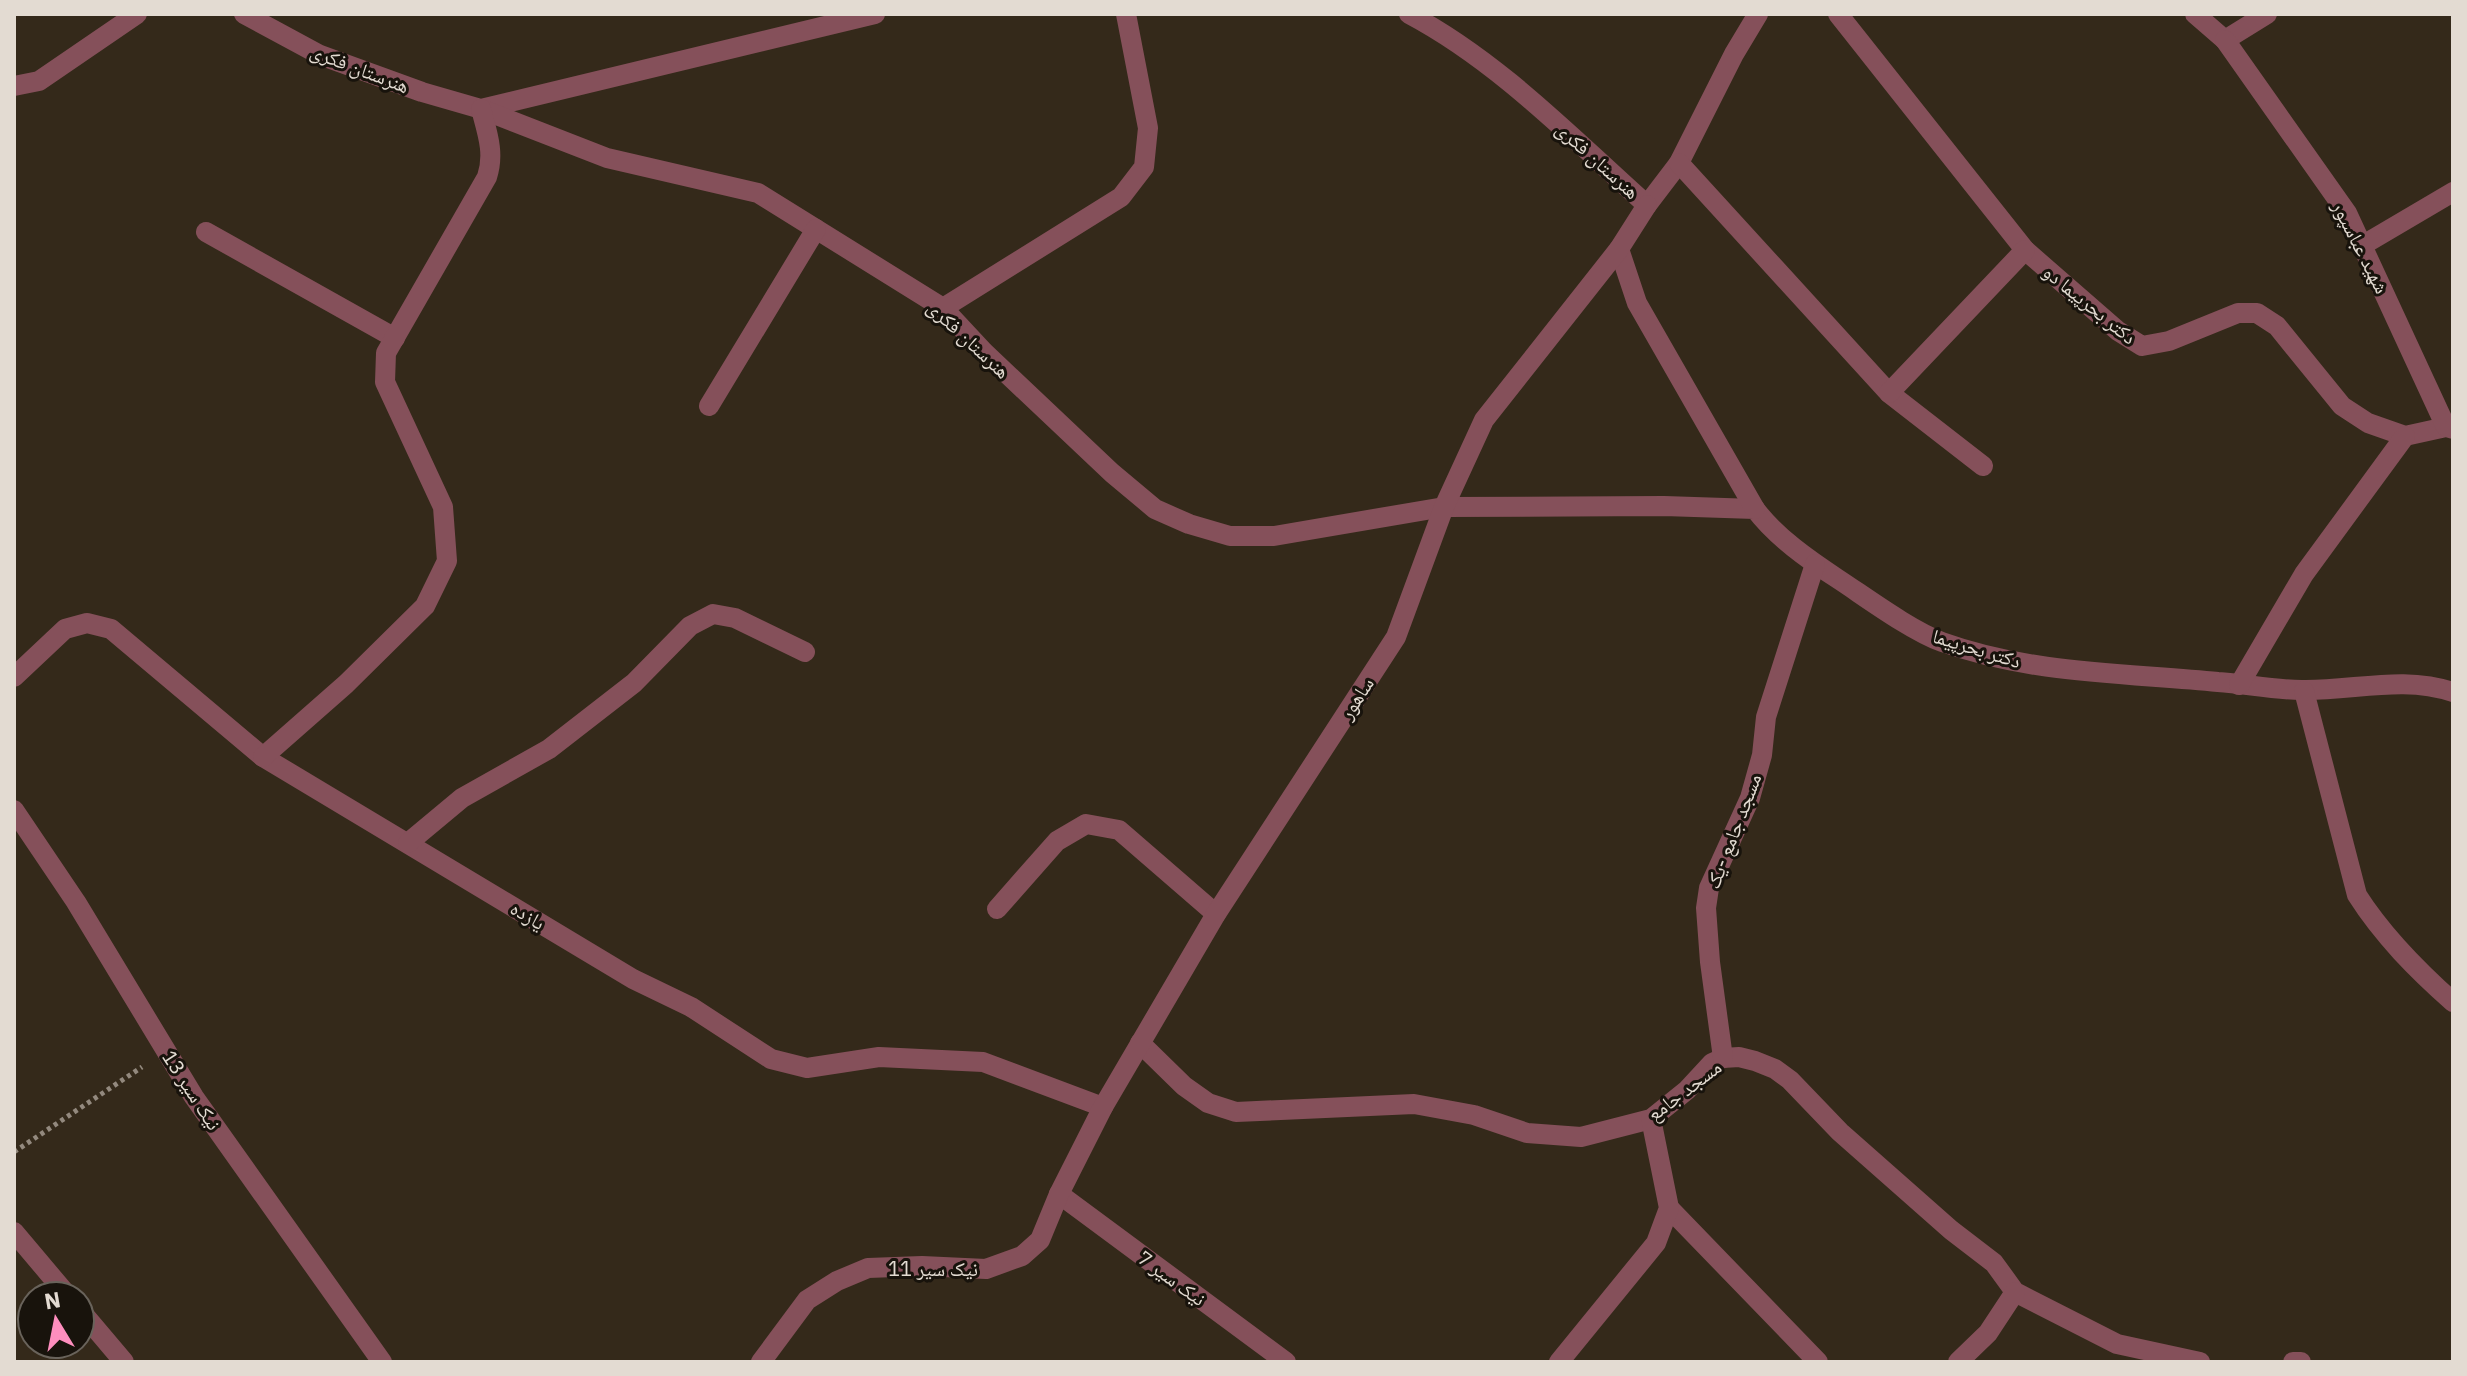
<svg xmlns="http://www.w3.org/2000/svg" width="2467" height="1376" viewBox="0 0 2467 1376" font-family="'IBM Plex Sans','Noto Naskh Arabic',sans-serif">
  <rect width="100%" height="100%" fill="#34291a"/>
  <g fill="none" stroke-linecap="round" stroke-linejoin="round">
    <polyline stroke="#93897e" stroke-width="5" stroke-dasharray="4 4" stroke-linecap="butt" points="14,1152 142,1067"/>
    <g stroke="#85505a" stroke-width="20">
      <polyline points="244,14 320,55 422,92 481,109 875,14"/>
      <path d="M1409,14C1498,61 1572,138 1647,205L1679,163L1734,54L1758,14"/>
      <polyline points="1838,14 2025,250 2118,331 2142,346 2169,341 2238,313 2257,313 2277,326 2342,406 2368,423 2405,436 2446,427 2453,429"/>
      <polyline points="2195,14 2225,40 2267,14"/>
      <polyline points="2225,40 2347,213 2446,427"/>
      <polyline points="14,86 39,81 137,14"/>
      <path d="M481,109L607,158L758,193L943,308L984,352L1112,473L1155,509L1189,524L1230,536H1274L1444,507L1664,506L1755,509C1776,537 1809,560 1838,579C1867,598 1910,630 1942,642C2031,674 2126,673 2218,682C2246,684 2274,690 2302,690C2354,691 2402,675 2453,692"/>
      <polyline points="1679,163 1889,393 1983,466"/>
      <polyline points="206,232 395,338"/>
      <polyline points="2363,245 2453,192"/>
      <polyline points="1619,249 1637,303 1755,509"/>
      <polyline points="943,308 1121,197 1144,167 1148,128 1126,14"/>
      <polyline points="1889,393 2025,250"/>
      <polyline points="709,406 816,229"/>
      <polyline points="14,677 65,629 87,623 111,629 263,757 633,979 691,1007 771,1059 807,1068 879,1057 983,1062 1103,1107"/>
      <polyline points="2239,685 2304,574 2405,436"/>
      <path d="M2304,691L2357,895C2383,936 2417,970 2453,1002"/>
      <path d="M263,757L346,684L425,606L447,561L443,507L385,382L386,353L487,177C495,153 487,132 481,109"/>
      <polyline points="14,810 76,902 194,1097 382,1362"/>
      <polyline points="408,843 462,798 549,749 634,683 690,626 713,614 735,618 805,652"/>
      <polyline points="997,909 1057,841 1086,824 1119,830 1216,914"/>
      <polyline points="1140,1043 1184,1086 1208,1103 1236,1112 1414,1104 1474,1115 1527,1133 1581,1137 1651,1119 1687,1090 1712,1063 1723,1058 1739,1057 1755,1061 1775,1069 1790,1080 1840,1132 1951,1230 1994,1263 2015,1292 2117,1344 2200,1362"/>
      <polyline points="1723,1058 1710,962 1706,908 1709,888 1750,798 1762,755 1766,717 1815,564"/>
      <polyline points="1059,1194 1286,1362"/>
      <polyline points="1669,1208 1818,1362"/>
      <polyline points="14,1232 68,1296"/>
      <polyline points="80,1310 124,1362"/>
      <polyline points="761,1362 807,1300 837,1281 868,1268 922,1266 986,1269 1022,1256 1040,1240 1059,1194 1103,1107 1216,914 1396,637 1444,507 1484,420 1619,249 1647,205"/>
      <polyline points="1559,1362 1656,1243 1669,1208 1651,1119"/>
      <polyline points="1958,1362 1988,1333 2015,1292"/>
      <polyline points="2293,1362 2301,1362"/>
    </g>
  </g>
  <g text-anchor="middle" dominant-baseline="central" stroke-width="6" stroke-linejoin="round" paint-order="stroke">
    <g font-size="20" fill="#e3dbd2" stroke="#18130c">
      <text transform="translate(360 68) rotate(21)">هنرستان فکری</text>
      <text transform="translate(1598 160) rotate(42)">هنرستان فکری</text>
      <text transform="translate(2361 247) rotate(63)">شهید عباسپور</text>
      <text transform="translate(2090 304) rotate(39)">دکتر بحرپیما دو</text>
      <text transform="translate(969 339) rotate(43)">هنرستان فکری</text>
      <text transform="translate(1977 648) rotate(17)">دکتر بحرپیما</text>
      <text transform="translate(1356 698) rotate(-57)">ساهور</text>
      <text transform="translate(1733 831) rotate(-69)">مسجد جامع -یک</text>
      <text transform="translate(528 915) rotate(31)">یازده</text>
      <text transform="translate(192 1090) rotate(57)">نیک سیر 13</text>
      <text transform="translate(1684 1090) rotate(-37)">مسجد جامع</text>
      <text x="933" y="1268">نیک سیر 11</text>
      <text transform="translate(1172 1278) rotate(36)">نیک سیر 7</text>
    </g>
  </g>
  <rect width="2467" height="1376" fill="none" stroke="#e3dbd2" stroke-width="32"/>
  <g transform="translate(56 1320) rotate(350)"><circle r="38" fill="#18130c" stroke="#69635b" stroke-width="2"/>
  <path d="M0-6L14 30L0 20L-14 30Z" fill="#fe8ebe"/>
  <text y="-12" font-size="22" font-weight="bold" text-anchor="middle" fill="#e3dbd2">N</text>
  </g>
</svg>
